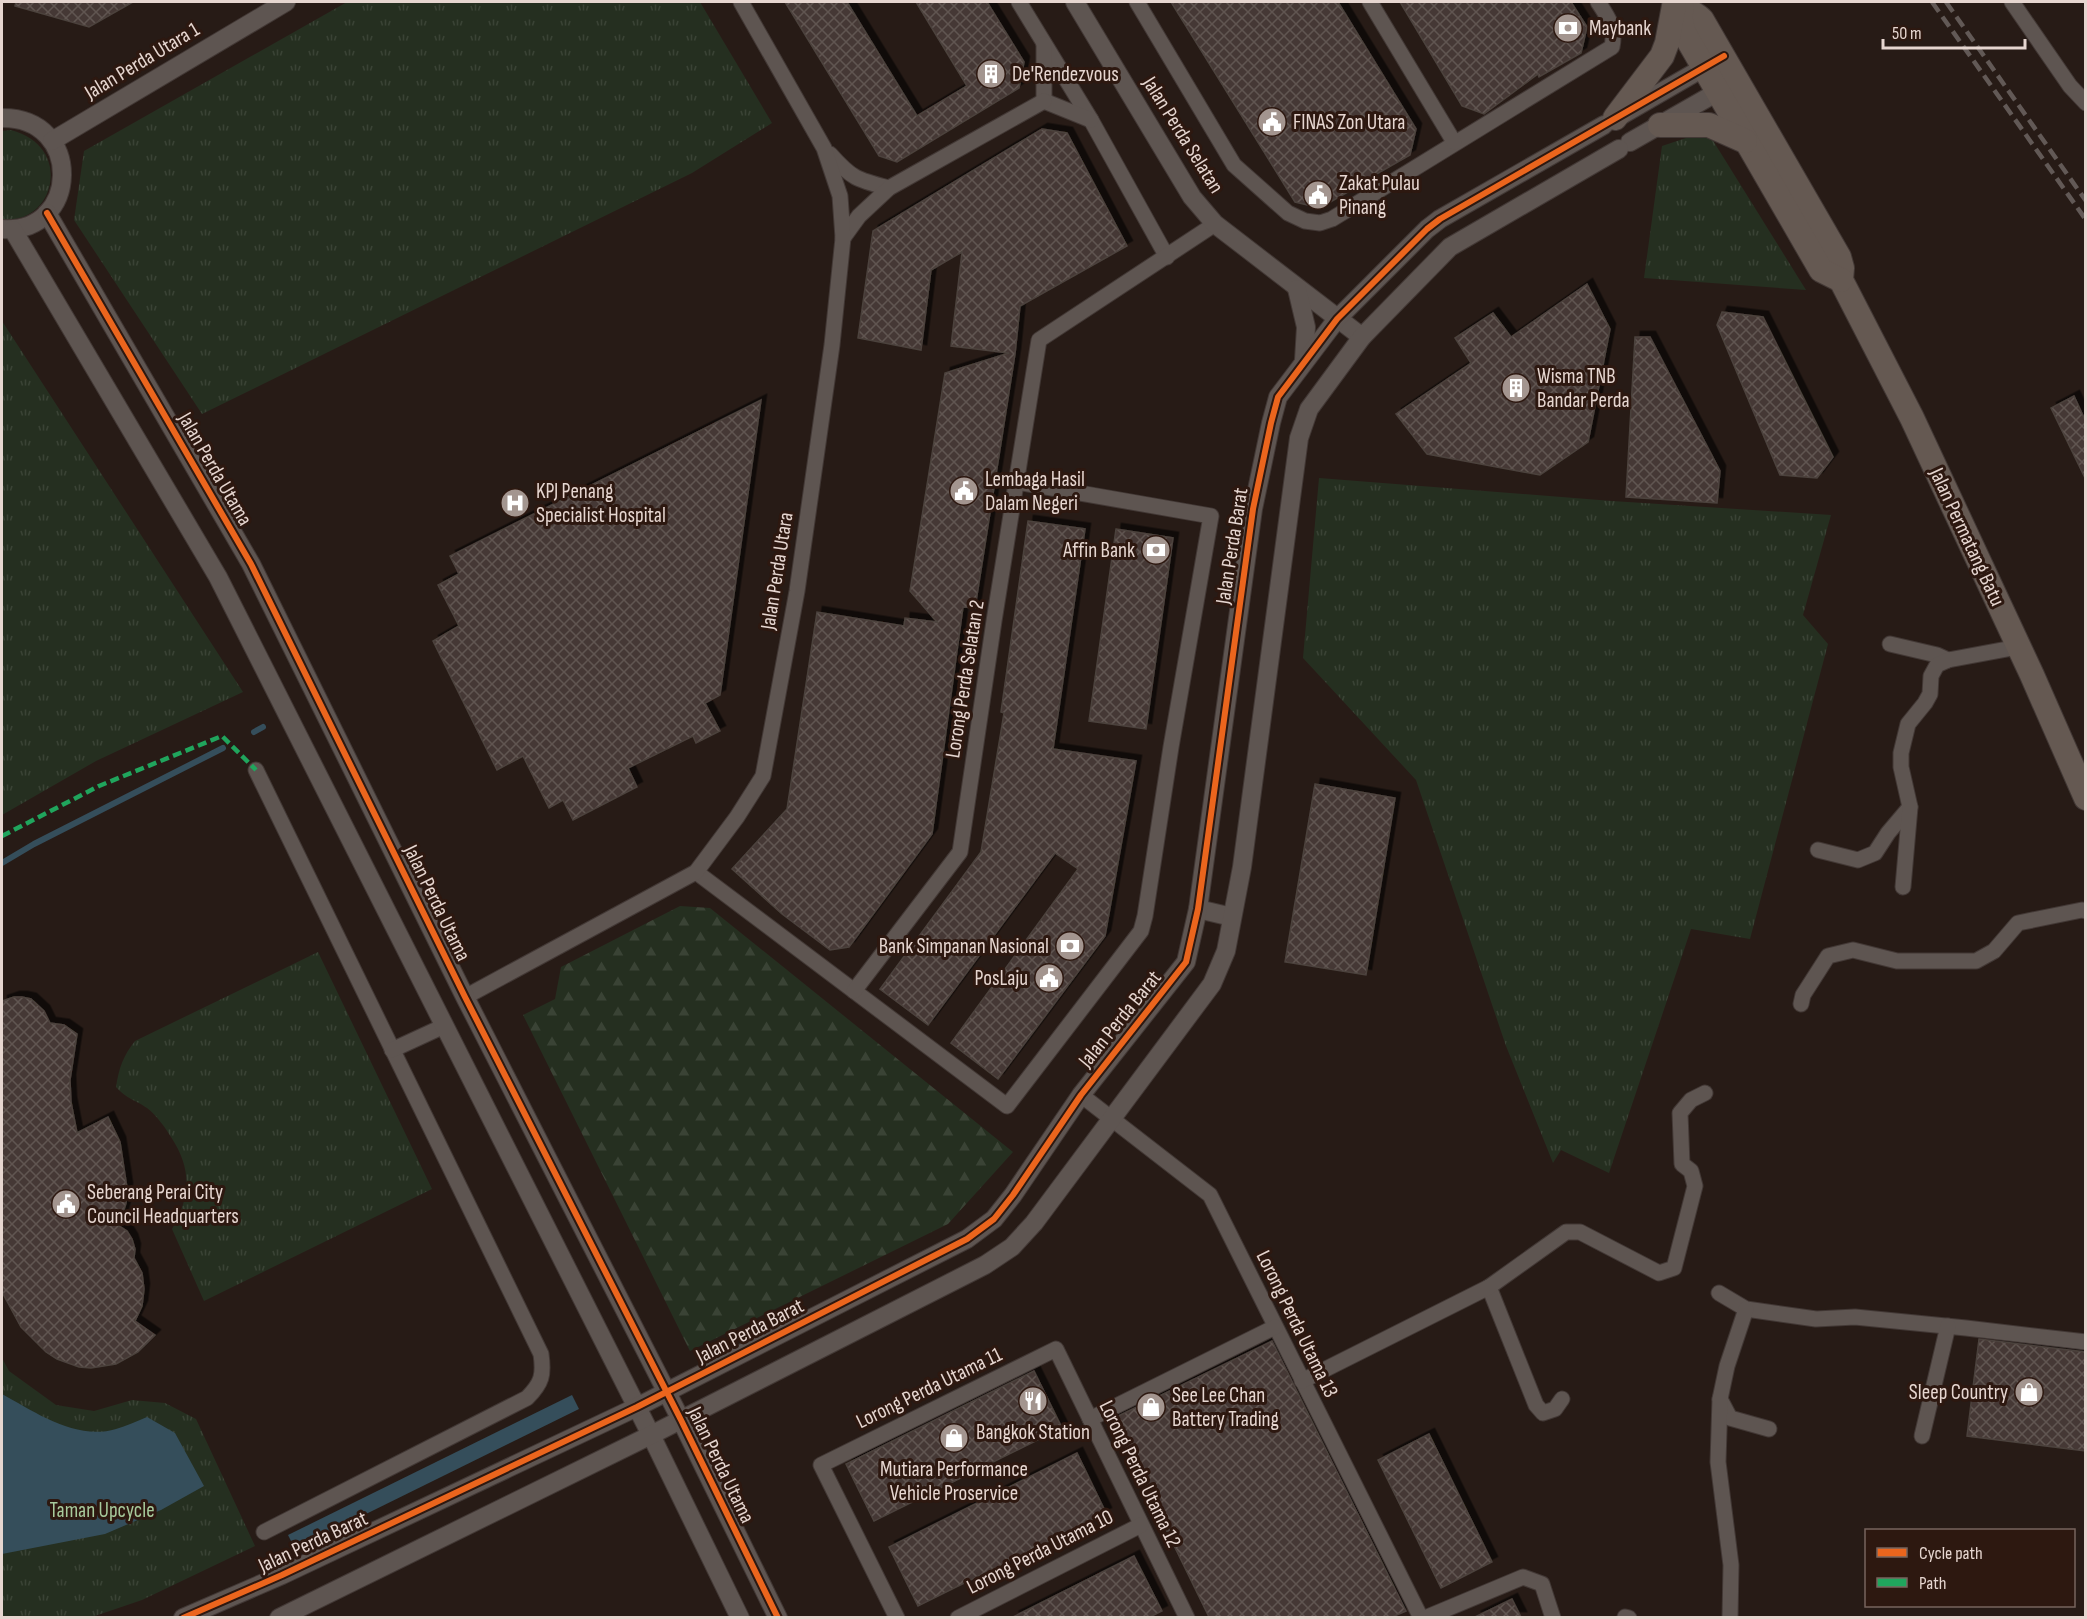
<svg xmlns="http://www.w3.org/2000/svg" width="2087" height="1619" viewBox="0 0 2087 1619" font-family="'Sofia Sans Condensed',sans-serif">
  <defs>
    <pattern id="grass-tufts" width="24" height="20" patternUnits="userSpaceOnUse" patternTransform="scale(1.5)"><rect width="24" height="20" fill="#252f20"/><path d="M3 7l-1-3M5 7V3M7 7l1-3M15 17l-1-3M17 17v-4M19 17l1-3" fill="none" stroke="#3a4335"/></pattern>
    <pattern id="forest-firs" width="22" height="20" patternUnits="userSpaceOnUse" patternTransform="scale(1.5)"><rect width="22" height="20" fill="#252f20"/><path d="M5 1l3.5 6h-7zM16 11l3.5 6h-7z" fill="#3a4335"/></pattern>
    <pattern id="building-cross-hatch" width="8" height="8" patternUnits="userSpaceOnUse" patternTransform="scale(1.5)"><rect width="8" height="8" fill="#453935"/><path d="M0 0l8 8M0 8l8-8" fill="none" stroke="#605551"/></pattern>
    <filter id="shadow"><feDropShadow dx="5.5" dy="-5.5" stdDeviation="0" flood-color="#0009"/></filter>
  </defs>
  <rect width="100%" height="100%" fill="#271b16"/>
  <g fill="url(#grass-tufts)">
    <polygon points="347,2 700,2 772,123 692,173 202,414 74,220 84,151"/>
    <path d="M11,130C75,147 54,226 2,219V131Z"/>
    <polygon points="1707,131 1806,290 1644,278 1662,146"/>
    <polygon points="2,321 243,692 96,761 2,815"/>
    <polygon points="1319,478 1612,501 1831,515 1803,615 1828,644 1750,939 1691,929 1609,1173 1561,1150 1553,1163 1506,1046 1416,780 1303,658"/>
    <path d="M318,952L432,1189L204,1301L172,1229C191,1196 192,1169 171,1137C165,1127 156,1115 147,1108C134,1099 128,1100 116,1087C119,1068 123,1056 135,1041Z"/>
    <polygon points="2,1358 9,1371 56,1405 94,1411 132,1400 165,1403 196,1419 255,1546 142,1600 92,1617 2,1617"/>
  </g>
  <polygon fill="url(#forest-firs)" points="680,906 710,908 1013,1152 948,1224 690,1351 523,1015 555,999 561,967"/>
  <g fill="#354e5b">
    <path d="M2,1394C35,1412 76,1441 116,1429C126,1426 137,1421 147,1417L175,1433L204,1486L161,1510L105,1534L2,1554Z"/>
    <polygon points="572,1395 579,1409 295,1549 288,1535"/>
  </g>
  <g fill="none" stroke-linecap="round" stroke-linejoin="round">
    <g stroke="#354e5b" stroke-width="6">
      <polyline points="254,732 263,727"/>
      <polyline points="2,863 34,844 223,748"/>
    </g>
  </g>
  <g fill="url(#building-cross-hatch)" stroke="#4c423d" stroke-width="1.5" filter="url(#shadow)">
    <polygon points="16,2 133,2 89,27 15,6"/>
    <polygon points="785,2 847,2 917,116 967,86 916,2 987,2 1024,62 1019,88 897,162 879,156"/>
    <polygon points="1171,2 1338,2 1416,129 1410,155 1352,188 1353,189 1320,208 1295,202"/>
    <polygon points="1400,2 1571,2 1587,27 1581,53 1539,77 1538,74 1484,114 1462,106"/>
    <polygon points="1042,129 1067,133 1127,246 1020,306 1015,354 975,608 963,607 932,834 849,947 830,950 782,914 732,869 787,809 817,612 904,626 905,618 937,622 910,591 945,373 1009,353 951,346 962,252 931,270 921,350 858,338 873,231"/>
    <polygon points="1587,284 1610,329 1588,442 1540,475 1427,454 1396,414 1471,363 1455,338 1493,313 1511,337"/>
    <polygon points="1722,312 1763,317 1833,457 1817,478 1780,475 1717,325"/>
    <polygon points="1635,337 1650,337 1720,471 1717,503 1626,497"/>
    <polygon points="2074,396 2085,420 2085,478 2051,408"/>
    <polygon points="761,400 720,695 705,703 720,731 696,743 693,736 628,768 637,787 573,820 563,800 549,808 523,756 497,770 433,641 459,626 438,585 459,574 450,556"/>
    <polygon points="1028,521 1085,529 1053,749 1136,761 1105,936 998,1079 951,1043 1078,869 1055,853 928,1025 880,989 981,852 1004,713 1001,712"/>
    <polygon points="1116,529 1173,538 1146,729 1089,721"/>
    <polygon points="1315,784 1395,798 1366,975 1285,962"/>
    <polygon points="14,997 22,997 31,999 44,1011 50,1023 64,1025 77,1034 70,1080 71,1102 77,1133 108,1117 120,1142 127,1188 126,1203 119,1226 127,1231 132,1239 135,1249 134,1258 142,1273 144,1289 142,1306 135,1321 155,1335 138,1352 116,1364 91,1368 79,1367 57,1359 46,1352 21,1327 2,1292 2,1001"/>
    <polygon points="1979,1339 2085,1352 2085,1451 1967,1436"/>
    <polygon points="1272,1341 1406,1611 1392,1617 1209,1617 1112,1419"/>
    <polygon points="1034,1371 1062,1428 874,1521 846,1464"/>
    <polygon points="1429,1434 1492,1562 1441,1588 1378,1460"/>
    <polygon points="1077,1453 1106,1513 918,1606 889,1547"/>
    <polygon points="1134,1556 1162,1611 1150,1617 1013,1617"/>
    <polygon points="1512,1599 1521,1617 1475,1617"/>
  </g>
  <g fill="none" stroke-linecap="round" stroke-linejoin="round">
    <g stroke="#423835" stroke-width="17">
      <g id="minor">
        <polyline points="1019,2 1091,120 1167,257"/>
        <path d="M1137,2L1234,165L1288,213L1305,221L1320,223L1332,219L1612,47C1616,28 1608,17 1598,2"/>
        <polyline points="1370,2 1454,142"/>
        <polyline points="2012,2 2070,86 2086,103"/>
        <polyline points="1044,101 1044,44"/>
        <polyline points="1044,101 1091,120"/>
        <path d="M830,154C852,179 858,180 889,188"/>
        <polyline points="843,238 859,216 889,188 1044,101"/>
        <polyline points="1890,644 1937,655 1948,660"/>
        <path d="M256,770L541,1354C544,1375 542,1383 527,1398L264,1532"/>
        <polyline points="1818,850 1858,860 1875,853 1888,833 1910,807"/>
        <polyline points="696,872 1007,1106 1141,931 1145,916 1171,747 1211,516 1017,482"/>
        <polyline points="1903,887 1910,807 1901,767 1901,753 1908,724 1925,703 1930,694 1931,676 1937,665 1948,660 2018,647"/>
        <polyline points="854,991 960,852 994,621 1039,340 1215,224"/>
        <polyline points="465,997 696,872 737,817 763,776 797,591 832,345 843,238 840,196 824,148 741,2"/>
        <polyline points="1801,1004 1803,995 1828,956 1853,950 1897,961 1976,961 1994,951 2018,923 2082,910 2086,911"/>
        <polyline points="392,1050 444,1026"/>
        <polyline points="1081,1095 1210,1195 1421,1618"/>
        <polyline points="1489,1287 1536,1405 1543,1413 1555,1409 1562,1399"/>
        <polyline points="1719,1293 1746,1309 1816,1319 1855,1317 1966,1328 2086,1342"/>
        <polyline points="1302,1381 1489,1287 1566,1232 1580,1232 1659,1273 1674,1268 1695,1186 1691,1171 1682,1164 1680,1113 1691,1100 1705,1093"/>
        <polyline points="1720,1399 1730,1418 1769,1429"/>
        <polyline points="1090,1419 1275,1327"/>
        <polyline points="1922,1436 1948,1326"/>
        <polyline points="1625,1617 1629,1618"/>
        <polyline points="897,1618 821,1465 1056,1349 1187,1618"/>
        <polyline points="958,1618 1141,1525"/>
        <polyline points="1425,1618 1523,1577 1542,1584 1553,1618"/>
        <polyline points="1730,1618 1731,1565 1718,1462 1720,1399 1727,1366 1746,1309"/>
      </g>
    </g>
    <g stroke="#423835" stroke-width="20">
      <g id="tertiary">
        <polyline points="1075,2 1192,197 1215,224 1362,337"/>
        <polyline points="1620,116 1715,61"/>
        <path d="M2,118C84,117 80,235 2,229"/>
        <polyline points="52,141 286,2"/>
        <polyline points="1630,142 1728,86"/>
        <polyline points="47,213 251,564 465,997 681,1420 778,1618"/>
        <polyline points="13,230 218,577 651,1435 740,1618"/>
        <polyline points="1297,289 1306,327 1304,360"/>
        <polyline points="1198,909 1232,917"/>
        <polyline points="183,1618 282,1575 637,1407 967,1239 994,1219 1013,1195 1081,1095 1186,962 1198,909 1253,509 1271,423 1278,397 1337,319 1427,229 1440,219 1604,125"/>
        <polyline points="279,1618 651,1435 985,1265 1012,1247 1034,1223 1212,984 1226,951 1242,867 1299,438 1309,409 1362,337 1450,247 1619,149"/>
      </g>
    </g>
    <g stroke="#423835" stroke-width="26">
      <g id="primary">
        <path d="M1678,2C1683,10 1695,12 1702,20L1839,257L1842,268L1841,280L1912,418L2032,675L2086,798"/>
        <polyline points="1682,8 1680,17 1684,33 1821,270 1841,280"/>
        <polyline points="1615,118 1662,56 1667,43 1674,6"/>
        <polyline points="1660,125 1709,125 1745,141"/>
      </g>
    </g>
    <use href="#minor" stroke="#5e5551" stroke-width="15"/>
    <use href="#tertiary" stroke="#5e5551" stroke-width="18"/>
    <use href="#primary" stroke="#655952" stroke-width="24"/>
    <g stroke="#625956" stroke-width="4.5" stroke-dasharray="12 6" stroke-linecap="butt">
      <polyline points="1932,2 2086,220"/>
      <polyline points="1946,2 2086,201"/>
    </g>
    <polyline stroke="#20a55d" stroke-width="4.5" stroke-dasharray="9 4.5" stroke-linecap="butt" points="2,836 99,786 222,736 256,770"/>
    <g stroke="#2d1810" stroke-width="10">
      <g id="cycleway">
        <polyline points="47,213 251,564 465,997 681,1420 778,1618"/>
        <polyline points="183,1618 282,1575 637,1407 967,1239 994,1219 1013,1195 1081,1095 1186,962 1198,909 1253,509 1271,423 1278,397 1337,319 1427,229 1440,219 1724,56"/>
      </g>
    </g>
    <use href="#cycleway" stroke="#eb651d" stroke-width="6"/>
  </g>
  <defs>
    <g id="bank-disc" transform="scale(1.5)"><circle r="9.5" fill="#a3958f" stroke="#2d1810"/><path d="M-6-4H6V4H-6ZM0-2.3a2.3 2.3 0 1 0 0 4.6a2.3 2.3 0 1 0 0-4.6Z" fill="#fff"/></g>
    <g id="building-disc" transform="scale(1.5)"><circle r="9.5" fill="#a3958f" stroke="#2d1810"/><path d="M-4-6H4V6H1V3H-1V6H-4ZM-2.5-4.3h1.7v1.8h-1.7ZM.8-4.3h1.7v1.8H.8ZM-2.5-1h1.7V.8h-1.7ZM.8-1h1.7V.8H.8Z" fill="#fff"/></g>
    <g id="civic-disc" transform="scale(1.5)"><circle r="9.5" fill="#a3958f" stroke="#2d1810"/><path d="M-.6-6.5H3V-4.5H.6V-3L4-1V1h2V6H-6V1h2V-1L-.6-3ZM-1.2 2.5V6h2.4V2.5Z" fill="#fff"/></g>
    <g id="hospital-disc" transform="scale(1.5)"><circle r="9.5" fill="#a3958f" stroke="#2d1810"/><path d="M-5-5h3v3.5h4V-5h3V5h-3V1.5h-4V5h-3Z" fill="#fff"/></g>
    <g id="shop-disc" transform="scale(1.5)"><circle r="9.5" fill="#a3958f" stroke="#2d1810"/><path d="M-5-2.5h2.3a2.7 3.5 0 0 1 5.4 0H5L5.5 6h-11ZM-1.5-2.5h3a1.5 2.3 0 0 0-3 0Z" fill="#fff"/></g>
    <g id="restaurant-disc" transform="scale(1.5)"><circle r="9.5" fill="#a3958f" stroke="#2d1810"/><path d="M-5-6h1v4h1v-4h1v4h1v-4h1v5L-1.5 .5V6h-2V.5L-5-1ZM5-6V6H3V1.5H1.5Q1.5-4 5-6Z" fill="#fff"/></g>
  </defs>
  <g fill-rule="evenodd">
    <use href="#bank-disc" x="1568" y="28"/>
    <use href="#building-disc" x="991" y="74"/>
    <use href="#civic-disc" x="1272" y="122"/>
    <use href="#civic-disc" x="1318" y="195"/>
    <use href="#building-disc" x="1516" y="388"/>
    <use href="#civic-disc" x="964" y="491"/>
    <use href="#hospital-disc" x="515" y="503"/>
    <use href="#bank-disc" x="1156" y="550"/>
    <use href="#bank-disc" x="1070" y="946"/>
    <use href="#civic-disc" x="1049" y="978"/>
    <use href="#civic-disc" x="66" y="1204"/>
    <use href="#shop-disc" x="2029" y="1392"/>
    <use href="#restaurant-disc" x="1033" y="1401"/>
    <use href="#shop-disc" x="1151" y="1407"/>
    <use href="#shop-disc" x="954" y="1438"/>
  </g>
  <g text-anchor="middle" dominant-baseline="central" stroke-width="6" stroke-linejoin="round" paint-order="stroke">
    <g font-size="21" fill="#e6d6d0" stroke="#2d1810" text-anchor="start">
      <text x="1589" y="28">Maybank</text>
      <text x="1012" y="74">De'Rendezvous</text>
      <text x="1293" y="122">FINAS Zon Utara</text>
      <text x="1339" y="183">Zakat Pulau<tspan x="1339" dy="24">Pinang</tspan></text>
      <text x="1537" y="376">Wisma TNB<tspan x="1537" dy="24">Bandar Perda</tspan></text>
      <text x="985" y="479">Lembaga Hasil<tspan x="985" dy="24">Dalam Negeri</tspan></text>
      <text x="536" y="491">KPJ Penang<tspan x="536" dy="24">Specialist Hospital</tspan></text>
      <text x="1135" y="550" text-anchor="end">Affin Bank</text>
      <text x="1049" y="946" text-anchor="end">Bank Simpanan Nasional</text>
      <text x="1028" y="978" text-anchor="end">PosLaju</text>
      <text x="87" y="1192">Seberang Perai City<tspan x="87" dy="24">Council Headquarters</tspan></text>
      <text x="2008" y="1392" text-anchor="end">Sleep Country</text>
      <text x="1172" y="1395">See Lee Chan<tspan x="1172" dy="24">Battery Trading</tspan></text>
      <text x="1033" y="1432" text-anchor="middle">Bangkok Station</text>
      <text x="954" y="1469" text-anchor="middle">Mutiara Performance<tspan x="954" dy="24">Vehicle Proservice</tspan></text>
    </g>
    <g font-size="21" fill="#e6d6d0" stroke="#2d1810">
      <text transform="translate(142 61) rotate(-31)">Jalan Perda Utara 1</text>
      <text transform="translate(1183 135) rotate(58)">Jalan Perda Selatan</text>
      <text transform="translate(215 469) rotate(60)">Jalan Perda Utama</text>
      <text transform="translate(1967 537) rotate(65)">Jalan Permatang Batu</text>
      <text transform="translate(1232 546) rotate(-81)">Jalan Perda Barat</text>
      <text transform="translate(777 571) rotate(-81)">Jalan Perda Utara</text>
      <text transform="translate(965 679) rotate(-81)">Lorong Perda Selatan 2</text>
      <text transform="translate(437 903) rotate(64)">Jalan Perda Utama</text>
      <text transform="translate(1120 1019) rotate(-51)">Jalan Perda Barat</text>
      <text transform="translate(1297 1324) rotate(64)">Lorong Perda Utama 13</text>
      <text transform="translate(750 1331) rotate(-27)">Jalan Perda Barat</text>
      <text transform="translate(929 1388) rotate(-26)">Lorong Perda Utama 11</text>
      <text transform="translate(721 1465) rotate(64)">Jalan Perda Utama</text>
      <text transform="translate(1140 1474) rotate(64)">Lorong Perda Utama 12</text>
      <text transform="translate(313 1542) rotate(-25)">Jalan Perda Barat</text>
      <text transform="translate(1040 1552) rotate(-27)">Lorong Perda Utama 10</text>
    </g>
    <g font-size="21" fill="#a7ca9c" stroke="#2d1810">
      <text x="102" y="1510">Taman Upcycle</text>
    </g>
  </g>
  <rect width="2087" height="1619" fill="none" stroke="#e6d6d0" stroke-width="6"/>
  <rect x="1865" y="1529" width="210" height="78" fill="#2d1810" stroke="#77645d" stroke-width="1.5"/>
  <rect x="1877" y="1548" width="30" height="9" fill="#eb651d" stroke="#77645d" stroke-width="1.5"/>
  <text x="1919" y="1559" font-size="18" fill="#e6d6d0">Cycle path</text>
  <rect x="1877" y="1578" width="30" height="9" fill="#20a55d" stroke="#77645d" stroke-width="1.5"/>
  <text x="1919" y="1589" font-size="18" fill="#e6d6d0">Path</text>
  <path d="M1883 39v9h142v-9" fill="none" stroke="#e6d6d0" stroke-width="3"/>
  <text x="1892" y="39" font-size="18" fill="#e6d6d0" stroke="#2d1810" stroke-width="4.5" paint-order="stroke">50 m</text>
</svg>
